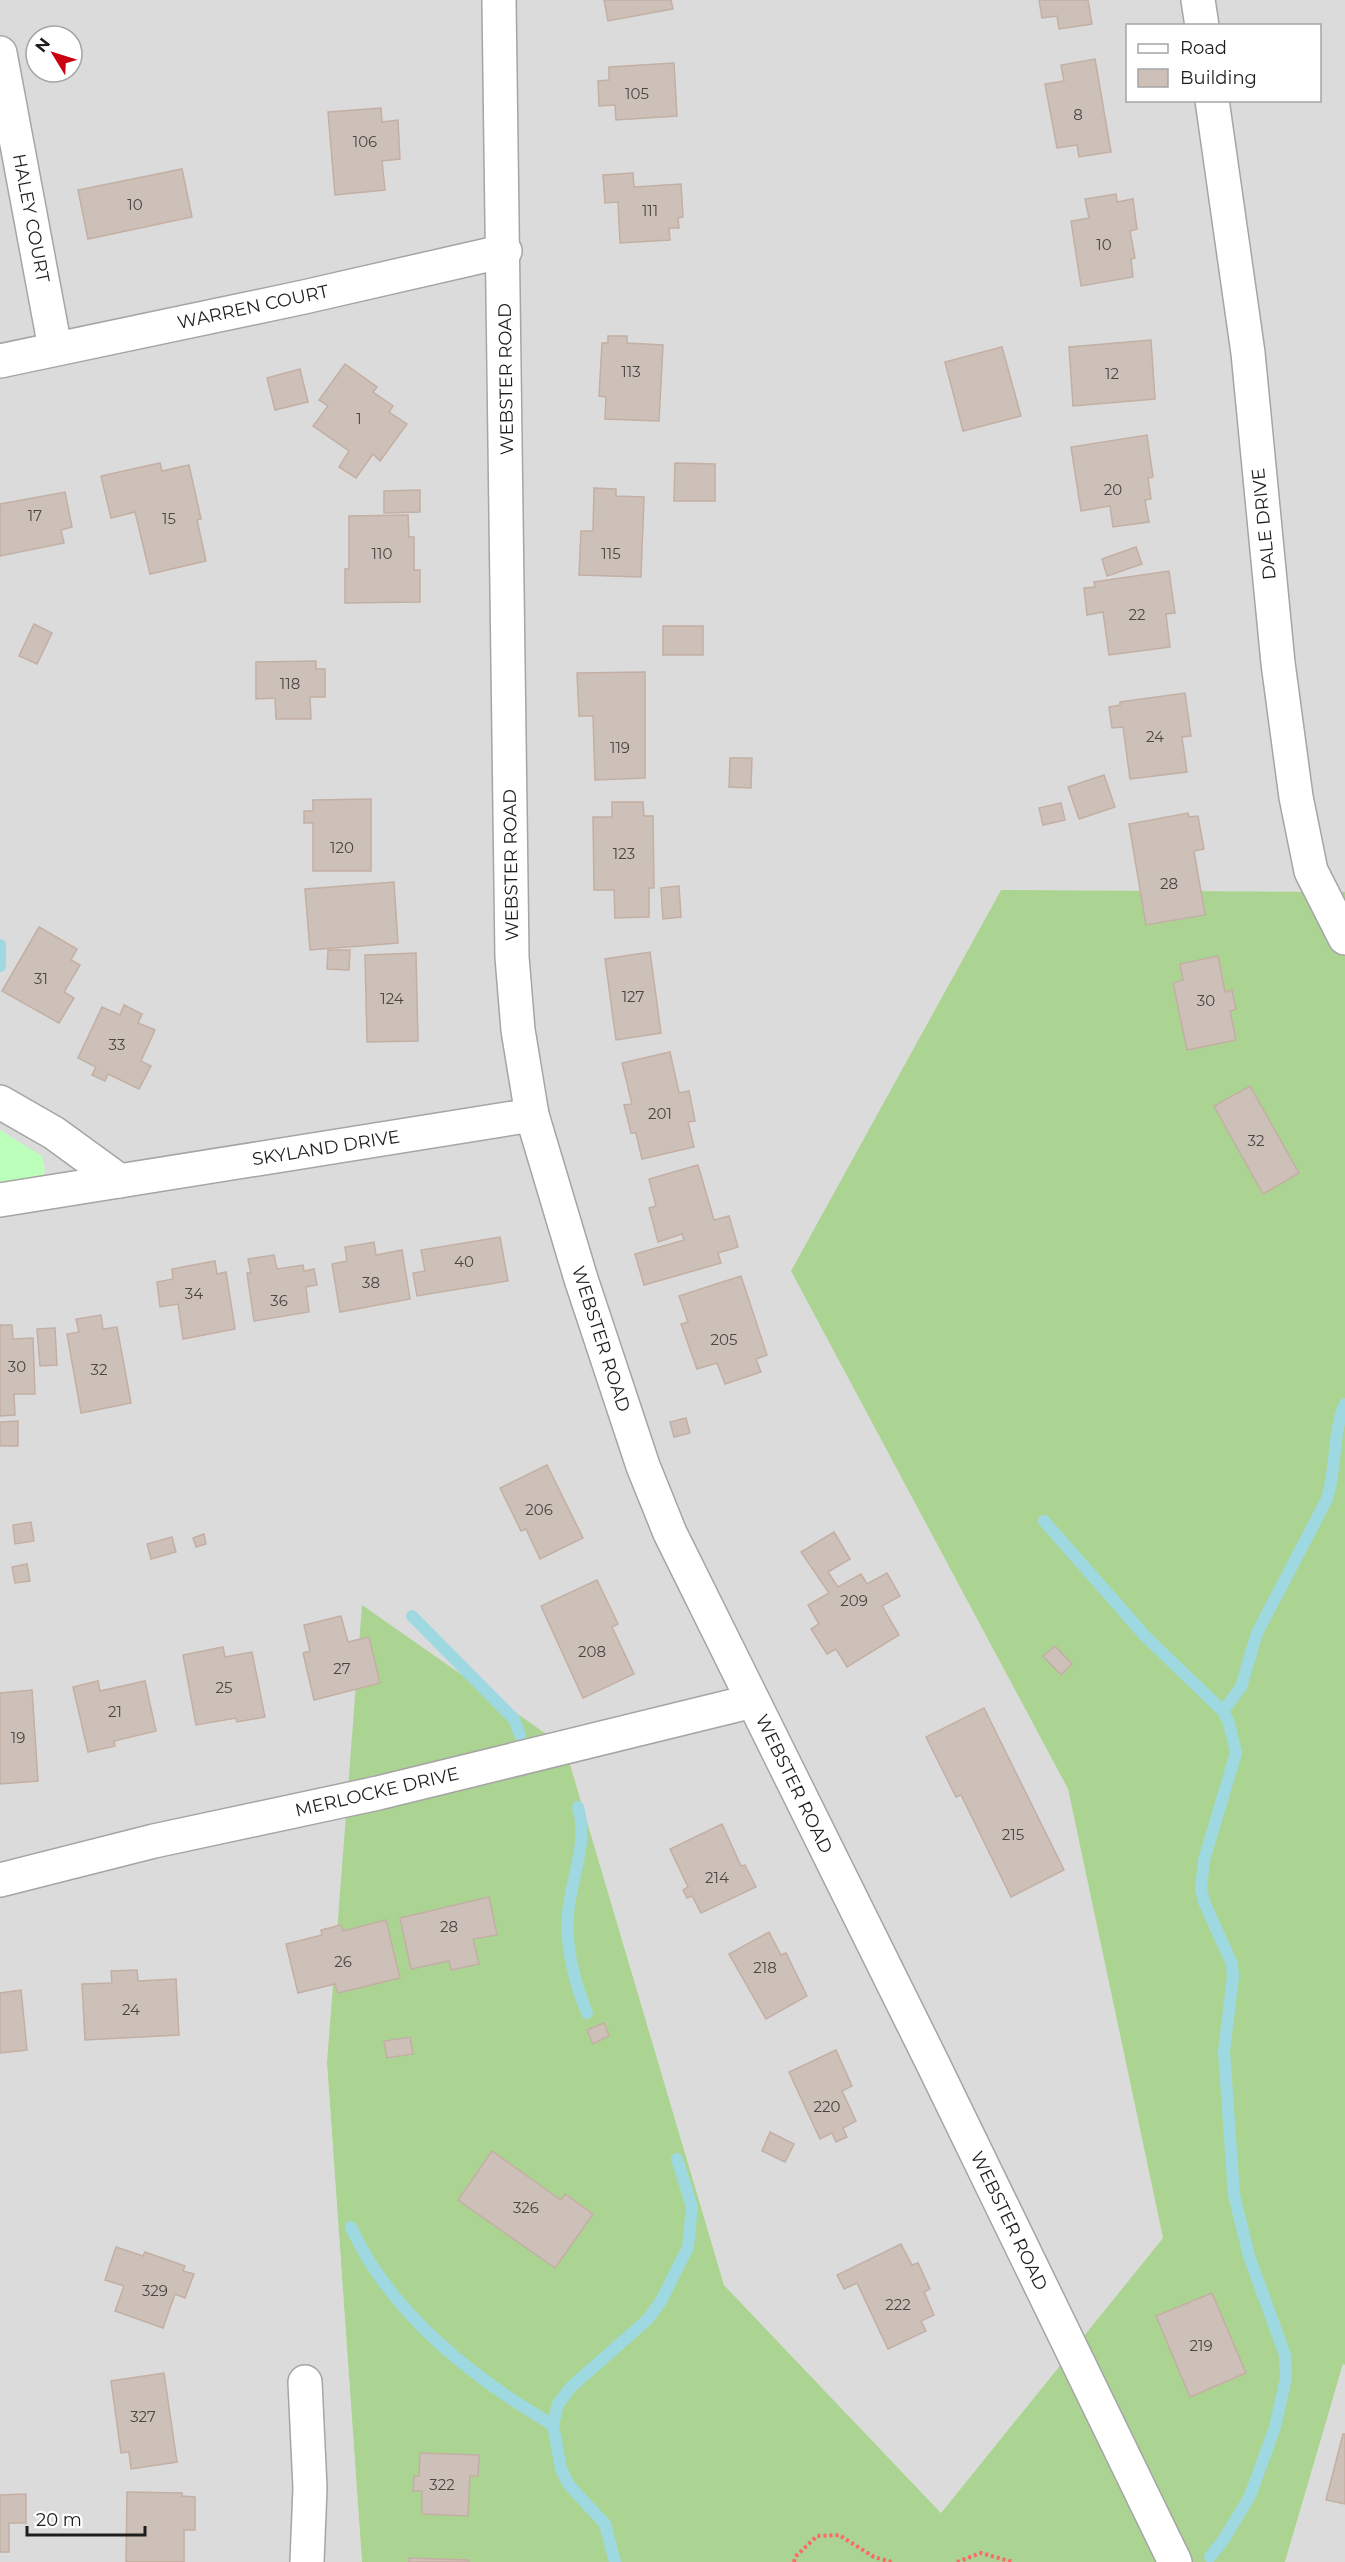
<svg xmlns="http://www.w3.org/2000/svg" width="1345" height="2562" viewBox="0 0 1345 2562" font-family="Montserrat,sans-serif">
  <rect width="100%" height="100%" fill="#f0eae2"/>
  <g fill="#dcdbdb" fill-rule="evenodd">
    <path d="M0,0H1345V892L1001,890L792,1271L1068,1789L1163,2238L941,2513L724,2285L565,1747L327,2063L362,2562H0ZM1128,26H1320V100H1128ZM36,36H72V72H36Z"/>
    <polygon points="1343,2364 1345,2365 1345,2562 1285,2562"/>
  </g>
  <polygon fill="#abd493" points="1001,890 1345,892 1345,2365 1343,2364 1285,2562 362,2562 327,2063 362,1605 565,1747 724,2285 941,2513 1163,2238 1068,1789 791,1271"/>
  <polygon fill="#bbffba" points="0,1130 42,1156 45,1169 43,1178 0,1191"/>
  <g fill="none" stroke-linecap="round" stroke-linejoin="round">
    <g stroke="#9ed9e2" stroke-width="12">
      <polyline points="0,945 0,966"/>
      <polyline points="1044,1521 1146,1637 1223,1711 1229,1723 1236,1753 1204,1860 1201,1889 1204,1902 1232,1964 1233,1977 1224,2051 1234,2195 1249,2256 1285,2355 1286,2378 1275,2427 1250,2496 1224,2539 1210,2557"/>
      <polyline points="412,1616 514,1719 520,1735"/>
      <path d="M1223,1711L1241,1687L1257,1633L1327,1499C1337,1467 1332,1434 1345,1404"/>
      <path d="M578,1807C589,1842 571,1878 568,1913C565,1947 574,1981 587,2013"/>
      <path d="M351,2227C390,2313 474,2379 553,2425"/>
      <polyline points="615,2562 605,2524 569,2485 561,2469 553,2425 558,2404 571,2387 648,2319 661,2301 688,2247 692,2207 677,2159"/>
    </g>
  </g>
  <g fill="#ccc0b8" stroke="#c3afa3" stroke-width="1.5">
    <polygon points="604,0 671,0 673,9 608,21"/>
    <polygon points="1039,0 1088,0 1092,24 1059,29 1057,16 1042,18"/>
    <polygon points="1095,59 1111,152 1079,157 1077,145 1057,148 1045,84 1064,81 1061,65"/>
    <polygon points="674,63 677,116 616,120 615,105 599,106 598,81 609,80 609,67"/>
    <polygon points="381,108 382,122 398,120 400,159 382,161 385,190 335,195 328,112"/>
    <polygon points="182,169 192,217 88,239 78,190"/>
    <polygon points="633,173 634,187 681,184 683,217 678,218 679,228 669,228 670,240 620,243 618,202 605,203 603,175"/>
    <polygon points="1116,194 1117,202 1133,199 1137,229 1130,231 1135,258 1131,259 1133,277 1081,286 1071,221 1089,218 1085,199"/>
    <polygon points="608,336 627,336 627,343 663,345 659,421 605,419 606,397 599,396 602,343 608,343"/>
    <polygon points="1151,340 1155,399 1073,406 1069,347"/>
    <polygon points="1002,347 1021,416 963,431 945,362"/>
    <polygon points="345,364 377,387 373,392 393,406 389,412 407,424 380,461 373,454 356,478 339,467 349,451 313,426 328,406 319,400"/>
    <polygon points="300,369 308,402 275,410 267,378"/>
    <polygon points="1147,435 1153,477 1148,478 1151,499 1145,500 1149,522 1113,527 1110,506 1081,511 1071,447"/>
    <polygon points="160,463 162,471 189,465 201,519 197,520 206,561 150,574 135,512 111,518 101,476"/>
    <polygon points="675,463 715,464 715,501 674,501"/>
    <polygon points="594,488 616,489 616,496 644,497 641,577 579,575 581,531 593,531"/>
    <polygon points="420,490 420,512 384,513 384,491"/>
    <polygon points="65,492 72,527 61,530 64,543 0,556 0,504"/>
    <polygon points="408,515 409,537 414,537 414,570 420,570 420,602 345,603 345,569 349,569 349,516"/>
    <polygon points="1136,547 1142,564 1107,576 1102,559"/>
    <polygon points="1169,571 1175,613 1166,614 1170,647 1109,655 1103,612 1087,615 1084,588 1095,587 1094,582"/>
    <polygon points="34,624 52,633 37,664 19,656"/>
    <rect x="663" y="626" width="40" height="29"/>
    <polygon points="316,661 316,669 325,669 325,697 310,697 311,719 276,719 275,698 256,699 256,662"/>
    <polygon points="645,672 645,778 595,780 593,716 579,716 577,673"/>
    <polygon points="1185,693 1191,736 1182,737 1187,772 1130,779 1123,727 1112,728 1109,707 1120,705 1120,702"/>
    <polygon points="730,758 752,758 751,788 729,787"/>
    <polygon points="1104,775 1115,807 1079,819 1068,787"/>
    <polygon points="371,799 371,871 313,871 313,823 304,823 304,811 313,811 313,800"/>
    <polygon points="612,802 643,802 644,816 653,816 654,888 649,888 649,917 615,918 614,890 594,890 593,817 612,817"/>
    <polygon points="1061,803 1065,820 1043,825 1039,808"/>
    <polygon points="1188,813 1189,817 1198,816 1204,849 1194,851 1205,915 1146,925 1129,824"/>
    <polygon points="394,882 398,943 310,950 305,889"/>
    <polygon points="679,886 681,917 663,919 661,888"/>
    <polygon points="39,927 77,949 71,960 80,965 64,992 74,998 59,1023 2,991"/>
    <polygon points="328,950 350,950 349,970 327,969"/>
    <polygon points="650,952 661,1033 616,1040 605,959"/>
    <polygon points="416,953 418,1041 367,1042 365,955"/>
    <polygon points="1218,956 1225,992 1232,990 1236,1009 1230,1011 1236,1040 1187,1050 1173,983 1183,980 1180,964"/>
    <polygon points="124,1005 142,1014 138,1023 155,1030 141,1061 151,1066 139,1089 108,1074 105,1081 92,1075 96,1067 78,1058 102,1007 120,1015"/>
    <polygon points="670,1052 679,1093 689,1091 695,1121 688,1122 694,1147 642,1159 636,1133 631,1133 624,1105 632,1104 622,1063"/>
    <polygon points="1250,1086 1299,1173 1263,1194 1214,1106"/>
    <polygon points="698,1165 714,1220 729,1216 738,1247 718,1253 721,1263 644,1285 635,1254 684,1240 682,1234 658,1242 649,1208 656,1206 649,1179"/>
    <polygon points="500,1237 508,1281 417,1296 413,1273 425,1271 421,1250"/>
    <polygon points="374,1242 376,1255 402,1250 410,1299 340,1312 332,1264 347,1261 345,1247"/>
    <polygon points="274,1255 277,1269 303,1265 304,1271 314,1269 317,1285 306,1287 309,1312 254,1321 247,1273 251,1273 248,1259"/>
    <polygon points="215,1261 217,1274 226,1272 235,1329 183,1339 178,1304 160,1307 157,1282 173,1279 172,1269"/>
    <polygon points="741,1276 767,1355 756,1359 761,1372 725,1384 717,1363 697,1369 681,1324 688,1322 679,1296"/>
    <polygon points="101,1315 103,1329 117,1327 131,1403 81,1413 67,1334 79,1332 76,1319"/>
    <polygon points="0,1325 12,1325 13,1339 33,1338 35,1394 14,1394 15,1415 0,1416"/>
    <polygon points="55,1328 57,1365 40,1366 37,1329"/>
    <polygon points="686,1418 690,1433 674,1437 670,1422"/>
    <polygon points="18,1421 18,1446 0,1446 0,1422"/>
    <polygon points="547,1465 583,1538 540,1559 526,1529 521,1531 500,1488"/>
    <polygon points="31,1522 34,1541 15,1544 13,1525"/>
    <polygon points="834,1532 850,1559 828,1572 838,1587 861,1574 867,1584 887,1573 900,1596 882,1606 899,1635 847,1667 836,1649 827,1654 811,1629 819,1624 808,1605 829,1593 801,1552"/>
    <polygon points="204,1534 206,1544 196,1547 193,1538"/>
    <polygon points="172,1537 176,1552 151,1559 147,1544"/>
    <polygon points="27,1564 30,1581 15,1583 12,1567"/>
    <polygon points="597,1580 618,1624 612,1627 634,1674 583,1698 541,1606"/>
    <polygon points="341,1616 348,1642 369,1637 380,1683 314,1700 303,1653 310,1651 304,1625"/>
    <polygon points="1055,1646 1072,1664 1061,1675 1043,1656"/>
    <polygon points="223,1647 225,1657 252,1652 265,1717 237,1722 236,1718 196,1725 183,1655"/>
    <polygon points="98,1681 100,1691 145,1681 156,1731 114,1741 115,1746 88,1752 73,1687"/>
    <polygon points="32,1690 38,1781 0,1784 0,1693"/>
    <polygon points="984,1708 1064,1870 1011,1897 961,1795 956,1797 926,1737"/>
    <polygon points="722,1824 741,1866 745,1865 756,1887 701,1913 692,1896 687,1898 683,1890 688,1887 670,1849"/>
    <polygon points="489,1897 497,1935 473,1939 479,1964 451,1970 449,1961 411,1969 400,1918"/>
    <polygon points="386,1920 400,1978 338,1993 335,1984 298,1993 286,1944 322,1935 321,1930 341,1925 343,1931"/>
    <polygon points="769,1932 781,1955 786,1953 807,1996 766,2019 729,1954"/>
    <polygon points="137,1970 138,1981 176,1979 179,2035 85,2040 82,1984 112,1983 111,1971"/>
    <polygon points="21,1990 27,2050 0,2053 0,1993"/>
    <polygon points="604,2023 609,2036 593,2044 587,2030"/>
    <polygon points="410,2037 413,2054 387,2058 384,2041"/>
    <polygon points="836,2050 852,2086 842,2091 856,2121 843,2128 847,2137 836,2142 832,2133 820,2139 789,2072"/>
    <polygon points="770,2132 794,2144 785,2162 762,2151"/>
    <polygon points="492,2151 561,2200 565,2194 593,2214 555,2268 458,2200"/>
    <polygon points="901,2244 912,2265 918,2263 930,2289 924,2292 934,2315 921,2321 926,2331 888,2349 857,2283 844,2289 837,2275"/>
    <polygon points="116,2247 143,2256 145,2252 185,2266 183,2271 194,2274 185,2298 175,2294 163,2328 115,2311 124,2286 105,2280"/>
    <polygon points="1212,2293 1246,2373 1190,2397 1156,2316"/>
    <polygon points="164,2373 177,2462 131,2469 129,2452 121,2453 111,2381"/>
    <polygon points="1343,2434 1345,2434 1345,2504 1326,2500"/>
    <polygon points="420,2453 479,2455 478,2476 470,2476 468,2516 422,2514 422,2491 413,2491 414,2476 419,2476"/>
    <polygon points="127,2492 182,2493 182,2496 195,2497 195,2530 184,2530 184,2562 126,2562"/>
    <polygon points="26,2494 26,2523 9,2523 9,2552 0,2552 0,2495"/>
    <polygon points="409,2558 469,2560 469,2562 409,2562"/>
  </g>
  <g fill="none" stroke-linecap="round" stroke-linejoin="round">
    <g stroke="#a5a5a5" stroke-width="36">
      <g id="minor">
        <polyline points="499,0 512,957 518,1030 532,1115 581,1279 643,1466 670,1533 933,2064 1175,2562"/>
        <polyline points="1198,0 1202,26"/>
        <polyline points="0,53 55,348"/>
        <polyline points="1212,100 1248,353 1278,663 1296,797 1311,871 1345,938"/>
        <polyline points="0,361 304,297 505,251"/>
        <polyline points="0,1102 54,1133 120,1181"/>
        <polyline points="0,1200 532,1115"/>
        <polyline points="0,1880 154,1841 378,1793 753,1701"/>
        <polyline points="305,2382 310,2488 307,2562"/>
      </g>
    </g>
    <g stroke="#ff6764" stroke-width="4" stroke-dasharray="3 3" stroke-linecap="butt">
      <polyline points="794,2562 795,2557 817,2536 839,2535 874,2557 892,2562"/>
      <polyline points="957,2562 981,2553 1013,2562"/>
    </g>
    <use href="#minor" stroke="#fff" stroke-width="33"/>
  </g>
  <g text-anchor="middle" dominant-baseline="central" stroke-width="4.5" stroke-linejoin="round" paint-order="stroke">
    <g font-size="15" fill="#4a4644">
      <text x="637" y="93">105</text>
      <text x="1078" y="114">8</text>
      <text x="365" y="141">106</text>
      <text x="135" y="204">10</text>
      <text x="650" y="210">111</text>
      <text x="1104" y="244">10</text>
      <text x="631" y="371">113</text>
      <text x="1112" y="373">12</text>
      <text x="359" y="418">1</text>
      <text x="1113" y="489">20</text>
      <text x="35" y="515">17</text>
      <text x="169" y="518">15</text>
      <text x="382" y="553">110</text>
      <text x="611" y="553">115</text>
      <text x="1137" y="614">22</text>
      <text x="290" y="683">118</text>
      <text x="1155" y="736">24</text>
      <text x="620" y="747">119</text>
      <text x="342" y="847">120</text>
      <text x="624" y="853">123</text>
      <text x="1169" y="883">28</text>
      <text x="41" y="978">31</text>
      <text x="633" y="996">127</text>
      <text x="392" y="998">124</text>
      <text x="1206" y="1000">30</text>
      <text x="117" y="1044">33</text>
      <text x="660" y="1113">201</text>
      <text x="1256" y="1140">32</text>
      <text x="464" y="1261">40</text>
      <text x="371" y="1282">38</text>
      <text x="194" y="1293">34</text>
      <text x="279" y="1300">36</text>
      <text x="724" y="1339">205</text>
      <text x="17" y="1366">30</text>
      <text x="99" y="1369">32</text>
      <text x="539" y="1509">206</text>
      <text x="854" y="1600">209</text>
      <text x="592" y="1651">208</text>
      <text x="342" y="1668">27</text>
      <text x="224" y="1687">25</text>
      <text x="115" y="1711">21</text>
      <text x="18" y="1737">19</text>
      <text x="1013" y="1834">215</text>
      <text x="717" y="1877">214</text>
      <text x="449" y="1926">28</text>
      <text x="343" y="1961">26</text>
      <text x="765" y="1967">218</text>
      <text x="131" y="2009">24</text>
      <text x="827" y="2106">220</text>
      <text x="526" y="2207">326</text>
      <text x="155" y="2290">329</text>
      <text x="898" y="2304">222</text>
      <text x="1201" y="2345">219</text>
      <text x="143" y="2416">327</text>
      <text x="442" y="2484">322</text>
    </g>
    <g font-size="18" fill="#1e1e1e" stroke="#fff">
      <text transform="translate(31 218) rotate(79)">HALEY COURT</text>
      <text transform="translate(253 307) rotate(-12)">WARREN COURT</text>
      <text transform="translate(506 379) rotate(-91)">WEBSTER ROAD</text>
      <text transform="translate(1264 524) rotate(-96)">DALE DRIVE</text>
      <text transform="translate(511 865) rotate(-91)">WEBSTER ROAD</text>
      <text transform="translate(326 1148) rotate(-9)">SKYLAND DRIVE</text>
      <text transform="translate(601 1339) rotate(72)">WEBSTER ROAD</text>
      <text transform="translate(794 1784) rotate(64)">WEBSTER ROAD</text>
      <text transform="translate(377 1792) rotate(-13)">MERLOCKE DRIVE</text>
      <text transform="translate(1009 2221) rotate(64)">WEBSTER ROAD</text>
    </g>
  </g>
  <rect x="1126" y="24" width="195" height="78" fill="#ffffff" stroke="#a5a5a5" stroke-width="1.5"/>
  <rect x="1138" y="44" width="30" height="9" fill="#ffffff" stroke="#a5a5a5" stroke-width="1.5"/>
  <text x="1180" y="54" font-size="18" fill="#1e1e1e">Road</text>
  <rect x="1138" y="69" width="30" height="18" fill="#ccc0b8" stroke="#a5a5a5" stroke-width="1.5"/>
  <text x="1180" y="84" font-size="18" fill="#1e1e1e">Building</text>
  <g transform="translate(54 54) rotate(308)"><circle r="28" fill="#ffffff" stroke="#a5a5a5" stroke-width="1.5"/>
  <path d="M0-4.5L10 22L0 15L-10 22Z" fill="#cb0011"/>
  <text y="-9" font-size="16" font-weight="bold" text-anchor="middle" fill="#1e1e1e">N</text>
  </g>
  <path d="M27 2526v9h118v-9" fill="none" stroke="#1e1e1e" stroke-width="3"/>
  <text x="36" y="2526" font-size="18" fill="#1e1e1e" stroke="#ffffff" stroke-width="4.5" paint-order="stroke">20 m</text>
</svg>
